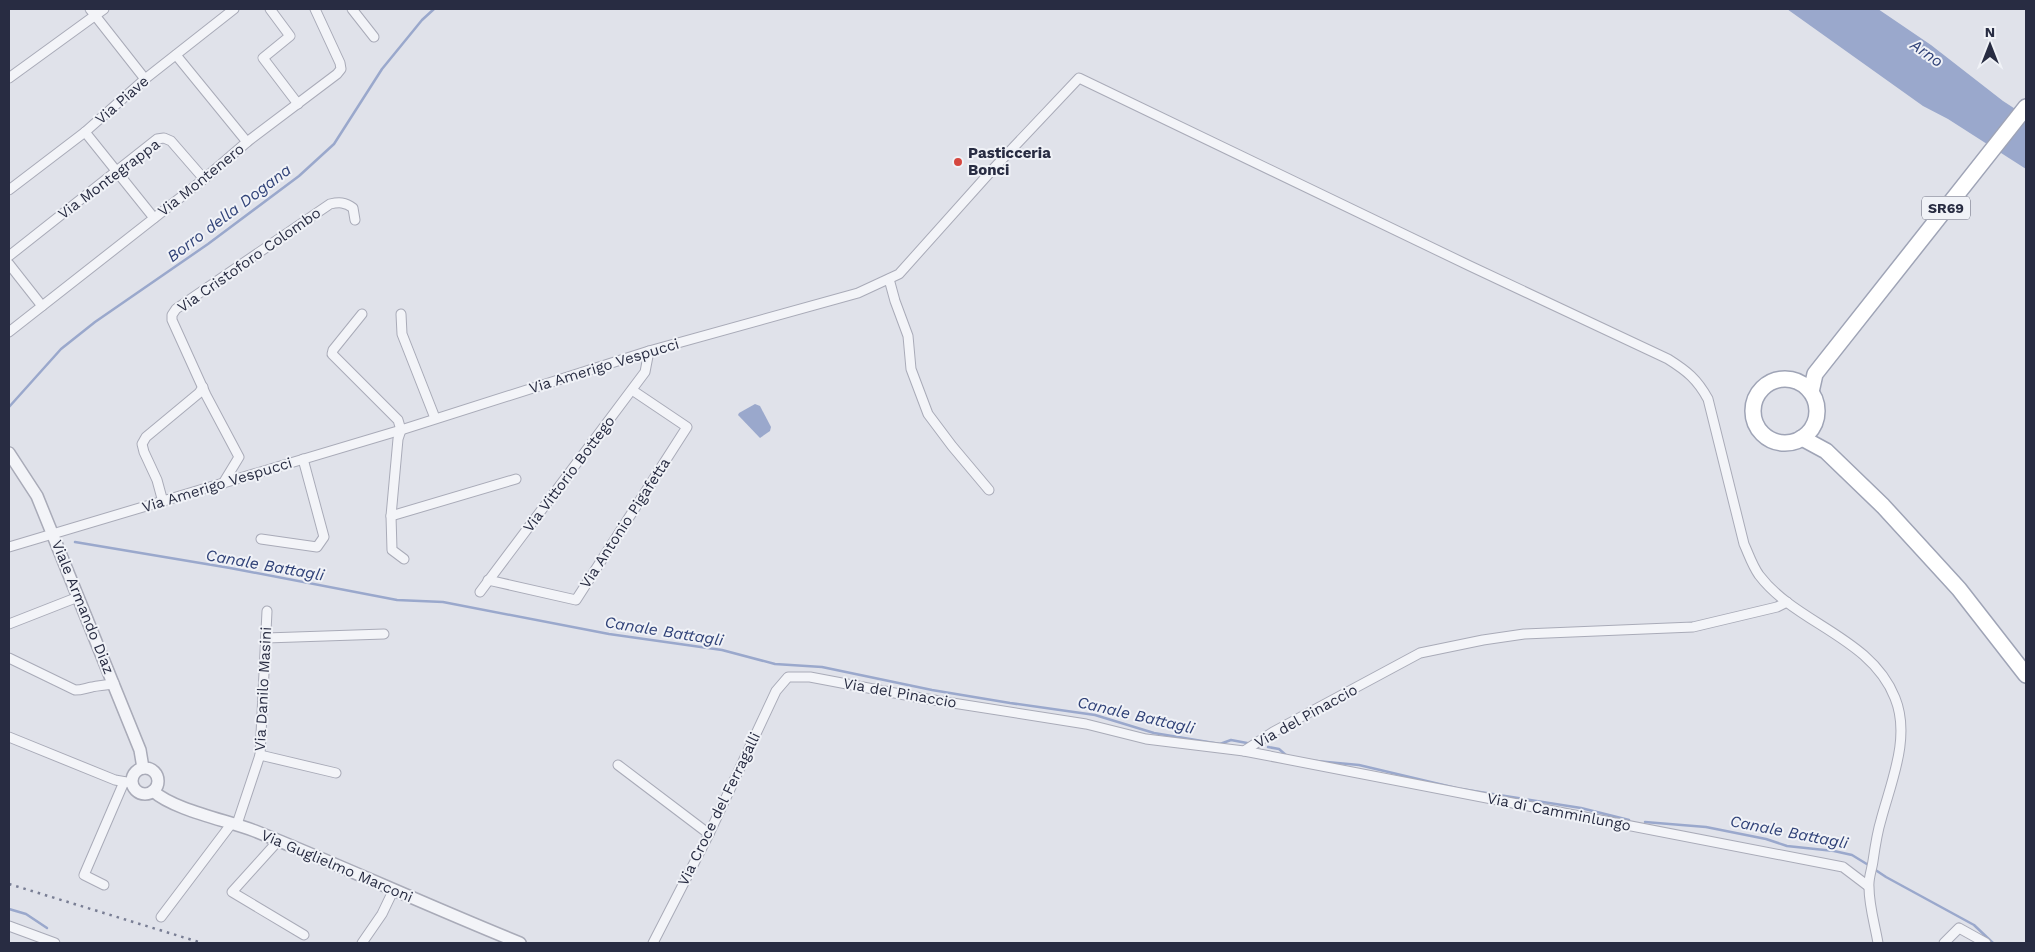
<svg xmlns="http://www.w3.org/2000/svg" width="2035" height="952" viewBox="0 0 2035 952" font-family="'Work Sans',sans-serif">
  <rect width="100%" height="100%" fill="#e0e2ea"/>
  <g fill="#9aa8cc">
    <polygon points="1787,9 1878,9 1931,45 2003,101 2026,116 2026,169 1948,119 1923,106"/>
    <polygon points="755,404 760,406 771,427 770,431 760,438 738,415 739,413"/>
  </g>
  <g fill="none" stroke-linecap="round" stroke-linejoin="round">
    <g stroke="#9aa8cc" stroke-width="2.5">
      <polyline points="9,407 61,349 95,322 208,244 299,176 334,144 382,69 422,20 434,9"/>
      <polyline points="75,542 230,568 397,600 443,602 609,634 722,650 775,664 822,667 932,690 1010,703 1095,715 1154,733 1220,744 1231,740 1247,743"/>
      <polyline points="1268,747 1279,749 1287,756"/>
      <polyline points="1316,761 1359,765 1456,788"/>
      <polyline points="1461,789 1581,808 1629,820"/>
      <polyline points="1645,822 1706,827 1766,839 1787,846 1834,851 1852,855 1870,866"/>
      <polyline points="1874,869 1886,877 1974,925 1993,943"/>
      <polyline points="9,909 26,914 47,928"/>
    </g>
    <g stroke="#a9abb8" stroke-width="11">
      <g id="minor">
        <polyline points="90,9 145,79"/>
        <polyline points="270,9 290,36 263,58 298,104"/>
        <polyline points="352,9 374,37"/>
        <polyline points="176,55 247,142"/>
        <polyline points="9,78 104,9"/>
        <polyline points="85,132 154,218"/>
        <polyline points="9,190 85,132 145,79 234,9"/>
        <polyline points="9,256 157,139 164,138 171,141 204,179"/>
        <polyline points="9,264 42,306"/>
        <polyline points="889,279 895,301 908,336 911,369 928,414 952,446 989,490"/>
        <polyline points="362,314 333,350 332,354 398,420 401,430"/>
        <polyline points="401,314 402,334 435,418"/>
        <polyline points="9,332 204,179 247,142 337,74 341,69 340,63 315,9"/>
        <polyline points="401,430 398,439 391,516 392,550 404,559"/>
        <path d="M222,485L239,457L206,395L172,320V315L176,309L330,204C339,202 345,202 353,208L355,220"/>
        <polyline points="163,502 157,480 144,452 142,444 146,437 199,393 203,387"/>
        <polyline points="391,516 516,479"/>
        <polyline points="261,539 317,547 324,537 303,459"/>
        <path d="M9,547L401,430L649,351L858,293L899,274L993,169L1079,78L1470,266L1668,359C1687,371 1697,379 1708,399L1744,544C1749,555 1752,565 1759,575C1796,624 1871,637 1895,698C1911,737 1891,782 1881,820C1877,833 1875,847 1873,861C1872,869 1868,879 1869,887C1869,906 1875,925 1878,943"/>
        <polyline points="488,580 576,600 687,427 632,390"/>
        <polyline points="480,592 645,372 649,351"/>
        <polyline points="9,624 78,597"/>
        <polyline points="266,638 384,634"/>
        <path d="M9,658L75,690C82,690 86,688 92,687C100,685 106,686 114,683"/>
        <polyline points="9,737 115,780 132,783"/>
        <polyline points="1244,751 1843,867 1868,886"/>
        <polyline points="260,755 336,773"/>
        <polyline points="618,765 709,834"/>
        <polyline points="237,824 260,755 267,611"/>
        <polyline points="278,841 232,892 304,935"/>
        <polyline points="104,885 84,875 124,782"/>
        <polyline points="161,917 232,823"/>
        <polyline points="9,926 55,943"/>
        <polyline points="362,943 382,914 393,891"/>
        <polyline points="653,943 709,834 776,691 788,677 810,677 921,698 1086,724 1146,739 1244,751 1273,732 1420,653 1483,640 1524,634 1693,627 1777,607 1787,602"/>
        <polyline points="1944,943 1959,928 1986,943"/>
      </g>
    </g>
    <g stroke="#a9abb8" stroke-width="14">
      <g id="tertiary">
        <polyline points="9,453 37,496 140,750 143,768"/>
        <circle cx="145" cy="781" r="13"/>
        <path d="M153,791C174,810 226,820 255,831C344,867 431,907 520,943"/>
      </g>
    </g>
    <g stroke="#9fa4b6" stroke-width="18">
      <g id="primary">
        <circle cx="1785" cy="411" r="32"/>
        <polyline points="1811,392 1815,374 2026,107"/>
        <polyline points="1802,438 1826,451 1883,506 1959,589 2026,675"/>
      </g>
    </g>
    <use href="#minor" stroke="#f3f4f8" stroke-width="9"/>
    <use href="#tertiary" stroke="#f3f4f8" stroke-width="11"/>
    <use href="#primary" stroke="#fff" stroke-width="15"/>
    <polyline stroke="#797e94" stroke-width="2.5" stroke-dasharray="2.5 5" stroke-linecap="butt" points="9,884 202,943"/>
  </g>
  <circle fill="#d5473f" stroke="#f0f2f7" stroke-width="2" cx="958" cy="162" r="5"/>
  <g text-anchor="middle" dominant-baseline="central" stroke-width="4" stroke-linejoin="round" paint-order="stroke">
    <rect fill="#f0f2f7" stroke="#646778" stroke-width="1" x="1922" y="196.5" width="48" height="23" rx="4"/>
    <g font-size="14" font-weight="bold" fill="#282c42">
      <text x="1946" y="208">SR69</text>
    </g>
    <g font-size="15" fill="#282c42" stroke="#f0f2f7">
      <text transform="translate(122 100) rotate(-41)">Via Piave</text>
      <text transform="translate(109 179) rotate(-37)">Via Montegrappa</text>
      <text transform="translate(201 180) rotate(-39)">Via Montenero</text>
      <text transform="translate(249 260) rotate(-35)">Via Cristoforo Colombo</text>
      <text transform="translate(604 366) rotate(-17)">Via Amerigo Vespucci</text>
      <text transform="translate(569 474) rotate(-53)">Via Vittorio Bottego</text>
      <text transform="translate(217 485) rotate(-17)">Via Amerigo Vespucci</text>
      <text transform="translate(625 523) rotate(-57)">Via Antonio Pigafetta</text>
      <text transform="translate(83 607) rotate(68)">Viale Armando Diaz</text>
      <text transform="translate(263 689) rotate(-87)">Via Danilo Masini</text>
      <text transform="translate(900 693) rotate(10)">Via del Pinaccio</text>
      <text transform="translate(1306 716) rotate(-29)">Via del Pinaccio</text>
      <text transform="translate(719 809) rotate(-64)">Via Croce del Ferragalli</text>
      <text transform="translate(1559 812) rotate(11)">Via di Camminlungo</text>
      <text transform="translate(337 866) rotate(23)">Via Guglielmo Marconi</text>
    </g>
    <g font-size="15" font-weight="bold" fill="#282c42" stroke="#f0f2f7" text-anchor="start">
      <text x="968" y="153">Pasticceria<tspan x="968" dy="17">Bonci</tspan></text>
    </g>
    <g font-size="16" font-style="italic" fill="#304278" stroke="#f0f2f7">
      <text transform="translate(1927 53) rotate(35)">Arno</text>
      <text transform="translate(229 213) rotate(-37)">Borro della Dogana</text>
      <text transform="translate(265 565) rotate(10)">Canale Battagli</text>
      <text transform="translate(664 631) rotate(9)">Canale Battagli</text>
      <text transform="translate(1136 715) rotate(13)">Canale Battagli</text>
      <text transform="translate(1789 832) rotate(11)">Canale Battagli</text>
    </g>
  </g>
  <rect width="2035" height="952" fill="none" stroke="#282c42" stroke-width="20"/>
  <g transform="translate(1990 45)" stroke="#f0f2f7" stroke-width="4" paint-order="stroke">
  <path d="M0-4L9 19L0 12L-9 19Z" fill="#282c42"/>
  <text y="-8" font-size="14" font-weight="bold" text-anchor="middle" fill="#282c42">N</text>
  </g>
</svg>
